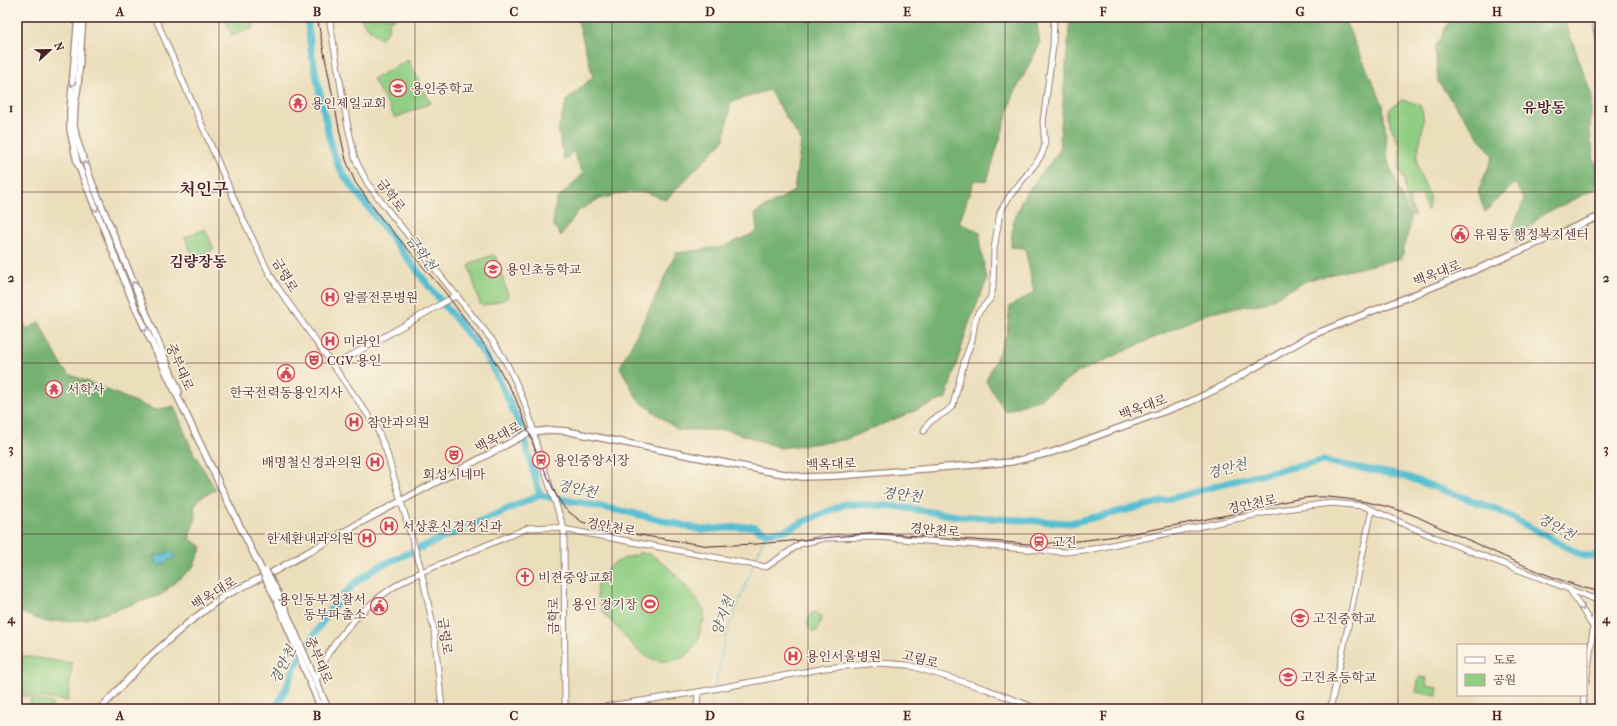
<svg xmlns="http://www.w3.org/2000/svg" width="1617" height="726" viewBox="0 0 1617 726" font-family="'IM FELL French Canon','Noto Serif KR',serif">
  <rect width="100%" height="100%" fill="#fcf5e5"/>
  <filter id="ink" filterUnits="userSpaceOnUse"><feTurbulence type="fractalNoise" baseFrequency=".025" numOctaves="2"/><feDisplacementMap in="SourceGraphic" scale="8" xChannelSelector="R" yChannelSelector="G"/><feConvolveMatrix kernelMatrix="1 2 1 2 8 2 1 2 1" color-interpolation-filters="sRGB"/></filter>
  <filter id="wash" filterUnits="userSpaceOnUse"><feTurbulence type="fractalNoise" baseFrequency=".012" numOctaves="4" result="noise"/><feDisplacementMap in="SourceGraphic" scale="16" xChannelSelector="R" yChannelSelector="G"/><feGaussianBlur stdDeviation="0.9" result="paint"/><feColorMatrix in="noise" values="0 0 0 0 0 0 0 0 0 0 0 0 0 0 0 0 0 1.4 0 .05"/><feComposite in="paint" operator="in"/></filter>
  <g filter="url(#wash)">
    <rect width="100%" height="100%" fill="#ebdebb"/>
    <g fill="#90ce83" stroke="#6d7657">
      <polygon points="224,17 249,17 254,28 232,36"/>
      <polygon points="360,17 397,17 389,22 388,32 380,39 365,25"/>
      <polygon points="408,60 431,103 395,118 373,79"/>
      <path d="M1402,100L1419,104C1430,123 1417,141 1417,161C1417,177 1436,195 1427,211L1422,194L1409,198L1414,215L1412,216L1406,198L1404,179L1399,166L1400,147L1390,124L1389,118V111L1392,107Z"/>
      <polygon points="205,229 214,249 194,258 185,237"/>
      <polygon points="493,255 496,257 508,295 506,299 483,306 480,304 469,266 471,263"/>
      <path d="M639,552L646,554L648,553C672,567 690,588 705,612L703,613L704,623H701C700,630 700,638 696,644C686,662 663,666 646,656C636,650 629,641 622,633C615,626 607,618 602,610C585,581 610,559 638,555Z"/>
      <polygon points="815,612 822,616 822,618 817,631 814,632 809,628 807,623 811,614"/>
      <polygon points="22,656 72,663 68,701 17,695"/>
      <polygon points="1419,677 1427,678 1426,686 1438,688 1437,696 1416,692"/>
      <polygon points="31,699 53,703 52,709 29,709"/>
    </g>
    <g fill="#74b171" stroke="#5f684e">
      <polygon points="575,17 1036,17 1040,44 1013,96 987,181 974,180 959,223 980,232 980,246 987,279 968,326 946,398 844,440 780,448 728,430 678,430 638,400 620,367 650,308 676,253 722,247 757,232 755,213 794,191 801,141 769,90 731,102 724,140 666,200 645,192 622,193 597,200 578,211 561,236 553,224 556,200 583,174 573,151 564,161 558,129 567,100 593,77 578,21"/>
      <polygon points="1070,17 1343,17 1383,105 1388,162 1411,219 1402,258 1308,280 1265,303 1210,312 1077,373 1038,400 1005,411 986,381 1007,334 1010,306 1034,293 1025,248 1011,247 1013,223 1022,199 1059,151"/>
      <polygon points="1449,17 1565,17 1566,23 1592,96 1590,131 1594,160 1600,172 1600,187 1540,216 1516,243 1513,227 1524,200 1515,183 1485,212 1478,192 1493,156 1438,82 1435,48 1449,22"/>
      <polygon points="17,312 27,329 39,322 63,368 69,374 155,410 174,406 192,450 216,490 201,497 194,506 196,518 190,533 190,539 202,547 193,567 161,595 84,620 45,622 17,611"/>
    </g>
    <polygon fill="#55bed1" stroke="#506e7e" points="172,552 175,557 158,566 153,556"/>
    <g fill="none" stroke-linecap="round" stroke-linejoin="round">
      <g stroke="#55bed1" stroke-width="1">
        <polyline points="754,563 766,533"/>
        <polyline points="715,687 726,635 753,566"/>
        <polyline points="710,709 714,692"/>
      </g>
      <g stroke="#55bed1" stroke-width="7">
        <polyline points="307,17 311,51 329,136 337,163 345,177 432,290 485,355 497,376 520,425 540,495"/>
        <polyline points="275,709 287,687 294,668 329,611 354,584 377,567 540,495 632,513 702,530 752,526 766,533 783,531 845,504 892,506 958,516 1070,523 1152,504 1252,476 1323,461 1407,477 1498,510 1583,556 1600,556"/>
      </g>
    </g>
  </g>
  <g filter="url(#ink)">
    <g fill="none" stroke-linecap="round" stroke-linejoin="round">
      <g stroke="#9a7e73" stroke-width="7">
        <g id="secondary">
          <polyline points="155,17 241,215 267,269 278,288 376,426 386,450 420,566 434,630 442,709"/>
          <path d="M329,17L347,122L355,158L358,165L368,184L387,209L492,340C510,365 532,414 536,444L564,529L565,709"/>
          <polyline points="1594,17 1600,51"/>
          <polyline points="333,366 457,295"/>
          <path d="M924,431C930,415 944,418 953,405L965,359L972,340L975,321L978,313L990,299L993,288L994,249L1000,212L1009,197L1036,163L1042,154L1045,145L1043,122L1053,46L1054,17"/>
          <polyline points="1570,590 1593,627"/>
          <polyline points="1594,619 1600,613"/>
          <path d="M316,680C321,671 324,661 329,652C352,617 381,591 419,573L528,528L552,527L574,531L766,567L800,544L825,538L877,537L1065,552L1093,549L1278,510L1331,503L1363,506L1434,537L1592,598L1600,600"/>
          <polyline points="1586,682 1600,578"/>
          <polyline points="590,709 698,692 825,668 879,663 908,665 986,689 1038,709"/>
          <polyline points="697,709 698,692"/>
          <path d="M1330,709C1346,643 1357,576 1372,510"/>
          <polyline points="1583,709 1584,695"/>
        </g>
      </g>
      <g stroke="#9a7e73" stroke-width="8">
        <g id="primary">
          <polyline points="78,17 70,110 70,130 77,162 135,307 227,500"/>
          <polyline points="83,17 78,85 75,105 74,125 77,140 91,180 179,392"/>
          <polyline points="280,597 328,709"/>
          <polyline points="276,599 321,709"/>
          <polyline points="100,709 147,659 188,623 224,596 273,572 358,524 530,432 552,430 566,431 766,471 802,477 837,476 1011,462 1053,452 1190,402 1219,388 1310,336 1478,269 1600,216"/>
        </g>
      </g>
      <use href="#secondary" stroke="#fff" stroke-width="5"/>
      <use href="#primary" stroke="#fff" stroke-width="5.5"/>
      <path stroke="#4a1f2b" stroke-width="1" d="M317,17L341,138L346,160L355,182L381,218L444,291L489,351L515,397L536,451L555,493L565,509L582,522L608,530L709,546L757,544L878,533L1029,544C1099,543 1169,526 1238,513C1266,507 1299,495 1327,497C1352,499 1378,503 1401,511C1417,515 1433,525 1448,531C1498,553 1547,579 1600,592"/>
      <g stroke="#9a7e73" stroke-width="8" stroke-linecap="butt">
        <g id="primary-bridge">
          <polyline points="227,500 276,599"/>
          <polyline points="266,571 280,597"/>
        </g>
      </g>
      <use href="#primary-bridge" stroke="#fff" stroke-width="5.5"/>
    </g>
    <defs><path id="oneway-chevron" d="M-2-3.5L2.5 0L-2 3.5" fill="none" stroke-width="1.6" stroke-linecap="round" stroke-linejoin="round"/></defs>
    <g stroke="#ae9aa0">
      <use href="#oneway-chevron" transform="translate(72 84) rotate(94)"/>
      <use href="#oneway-chevron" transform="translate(85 164) rotate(-110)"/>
      <use href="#oneway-chevron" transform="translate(96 209) rotate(68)"/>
      <use href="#oneway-chevron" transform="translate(134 284) rotate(-112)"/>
      <use href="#oneway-chevron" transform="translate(145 329) rotate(66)"/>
      <use href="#oneway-chevron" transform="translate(1582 608) rotate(59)"/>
    </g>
  </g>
  <path fill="none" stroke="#4a1f2b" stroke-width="1" stroke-opacity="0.55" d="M219,17V709M415,17V709M612,17V709M808,17V709M1005,17V709M1202,17V709M1398,17V709M17,192H1600M17,363H1600M17,534H1600"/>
  <defs>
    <g id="school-ring" transform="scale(0.9)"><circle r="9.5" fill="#fcf5e5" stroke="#d1495b" stroke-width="1.5"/><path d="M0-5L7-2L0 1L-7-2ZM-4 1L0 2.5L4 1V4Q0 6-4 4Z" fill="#d1495b"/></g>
    <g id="temple-ring" transform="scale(0.9)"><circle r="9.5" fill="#fcf5e5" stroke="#d1495b" stroke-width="1.5"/><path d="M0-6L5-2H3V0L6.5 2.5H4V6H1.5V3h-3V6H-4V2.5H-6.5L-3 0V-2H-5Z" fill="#d1495b"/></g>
    <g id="civic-ring" transform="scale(0.9)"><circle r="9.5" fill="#fcf5e5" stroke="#d1495b" stroke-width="1.5"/><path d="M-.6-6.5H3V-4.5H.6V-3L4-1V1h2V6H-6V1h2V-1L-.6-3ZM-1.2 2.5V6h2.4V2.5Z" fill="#d1495b"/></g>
    <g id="hospital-ring" transform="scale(0.9)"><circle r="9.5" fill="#fcf5e5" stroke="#d1495b" stroke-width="1.5"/><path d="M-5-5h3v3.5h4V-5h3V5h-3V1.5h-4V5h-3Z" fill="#d1495b"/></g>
    <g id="theatre-ring" transform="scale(0.9)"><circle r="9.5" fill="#fcf5e5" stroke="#d1495b" stroke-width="1.5"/><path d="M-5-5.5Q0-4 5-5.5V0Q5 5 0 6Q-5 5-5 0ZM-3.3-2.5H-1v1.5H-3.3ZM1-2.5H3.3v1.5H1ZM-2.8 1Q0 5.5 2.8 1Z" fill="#d1495b"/></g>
    <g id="station-ring" transform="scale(0.9)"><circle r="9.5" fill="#fcf5e5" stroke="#d1495b" stroke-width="1.5"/><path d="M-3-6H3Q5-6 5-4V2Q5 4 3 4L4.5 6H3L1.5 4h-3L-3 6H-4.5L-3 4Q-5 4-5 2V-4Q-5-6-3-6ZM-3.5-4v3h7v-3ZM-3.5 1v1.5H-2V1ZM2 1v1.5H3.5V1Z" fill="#d1495b"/></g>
    <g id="church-ring" transform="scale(0.9)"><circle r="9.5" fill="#fcf5e5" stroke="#d1495b" stroke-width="1.5"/><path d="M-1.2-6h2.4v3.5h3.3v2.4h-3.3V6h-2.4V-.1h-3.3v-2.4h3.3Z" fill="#d1495b"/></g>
    <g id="stadium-ring" transform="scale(0.9)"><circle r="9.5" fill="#fcf5e5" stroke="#d1495b" stroke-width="1.5"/><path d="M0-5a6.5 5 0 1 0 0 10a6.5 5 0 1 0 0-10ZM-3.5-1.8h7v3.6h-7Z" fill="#d1495b"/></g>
  </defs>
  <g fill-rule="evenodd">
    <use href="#school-ring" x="398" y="88"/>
    <use href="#temple-ring" x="298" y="103"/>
    <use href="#civic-ring" x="1460" y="234"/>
    <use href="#school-ring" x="493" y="269"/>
    <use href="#hospital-ring" x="330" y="297"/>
    <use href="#hospital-ring" x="330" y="341"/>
    <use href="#theatre-ring" x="314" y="360"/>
    <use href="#civic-ring" x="286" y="373"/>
    <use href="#temple-ring" x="54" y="389"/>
    <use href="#hospital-ring" x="354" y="422"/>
    <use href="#theatre-ring" x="454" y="455"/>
    <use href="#station-ring" x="541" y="460"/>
    <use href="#hospital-ring" x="375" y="462"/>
    <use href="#hospital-ring" x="389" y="526"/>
    <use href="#hospital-ring" x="367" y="538"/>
    <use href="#station-ring" x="1039" y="542"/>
    <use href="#church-ring" x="525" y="577"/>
    <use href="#stadium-ring" x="650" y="604"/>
    <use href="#civic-ring" x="379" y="606"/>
    <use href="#school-ring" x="1300" y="618"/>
    <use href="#hospital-ring" x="793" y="656"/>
    <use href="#school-ring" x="1288" y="677"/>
  </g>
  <g text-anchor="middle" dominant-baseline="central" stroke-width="3" stroke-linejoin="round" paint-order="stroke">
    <g font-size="13" fill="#4a1f2b" stroke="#fcf5e5" text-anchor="start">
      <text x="411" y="88">용인중학교</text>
      <text x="311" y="103">용인제일교회</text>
      <text x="1473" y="234">유림동 행정복지센터</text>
      <text x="506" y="269">용인초등학교</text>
      <text x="343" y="297">알콜전문병원</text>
      <text x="343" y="341">미라인</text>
      <text x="327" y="360">CGV 용인</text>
      <text x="67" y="389">서학사</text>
      <text x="286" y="392" text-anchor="middle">한국전력동용인지사</text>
      <text x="367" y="422">참안과의원</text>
      <text x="554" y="460">용인중앙시장</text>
      <text x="362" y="462" text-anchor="end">배명철신경과의원</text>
      <text x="454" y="474" text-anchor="middle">회성시네마</text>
      <text x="402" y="526">서상훈신경정신과</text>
      <text x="354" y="538" text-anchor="end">한세환내과의원</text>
      <text x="1052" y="542">고진</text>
      <text x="538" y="577">비젼중앙교회</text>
      <text x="366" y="599" text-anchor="end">용인동부경찰서<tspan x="366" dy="15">동부파출소</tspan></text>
      <text x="637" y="604" text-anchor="end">용인 경기장</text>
      <text x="1313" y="618">고진중학교</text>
      <text x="806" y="656">용인서울병원</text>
      <text x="1301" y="677">고진초등학교</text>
    </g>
    <g font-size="13" fill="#4a1f2b" stroke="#fcf5e5">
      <text transform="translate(391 195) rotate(53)">금학로</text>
      <text transform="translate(1437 273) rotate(-21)">백옥대로</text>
      <text transform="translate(285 275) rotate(59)">금령로</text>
      <text transform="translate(180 367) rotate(67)">중부대로</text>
      <text transform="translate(1143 407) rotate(-20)">백옥대로</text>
      <text transform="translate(498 437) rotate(-28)">백옥대로</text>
      <text transform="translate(831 464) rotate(-2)">백옥대로</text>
      <text transform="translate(1252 504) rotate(-12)">경안천로</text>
      <text transform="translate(611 527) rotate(11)">경안천로</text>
      <text transform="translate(935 530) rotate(5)">경안천로</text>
      <text transform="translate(214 593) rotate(-32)">백옥대로</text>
      <text transform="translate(553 616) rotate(-90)">금학로</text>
      <text transform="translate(445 636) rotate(82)">금령로</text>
      <text transform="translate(920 659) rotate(14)">고림로</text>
      <text transform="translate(319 660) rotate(67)">중부대로</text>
    </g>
    <g font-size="14" font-style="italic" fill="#4e5765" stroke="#fcf5e5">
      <text transform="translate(421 253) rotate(53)">금학천</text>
      <text transform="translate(1227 469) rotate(-15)">경안천</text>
      <text transform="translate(577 489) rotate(12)">경안천</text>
      <text transform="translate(902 495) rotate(6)">경안천</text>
      <text transform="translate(1556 527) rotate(29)">경안천</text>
      <text transform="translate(723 616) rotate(-70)">양지천</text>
      <text transform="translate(283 665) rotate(-63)">경안천</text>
    </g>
    <g font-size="15" font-weight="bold" fill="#4a1f2b" stroke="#fcf5e5">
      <text x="1544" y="108">유방동</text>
      <text x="198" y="262">김량장동</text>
    </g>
    <g font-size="17" font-weight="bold" fill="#4a1f2b" stroke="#fcf5e5">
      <text x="204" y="189">처인구</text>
    </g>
  </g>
  <rect width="1617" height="726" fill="none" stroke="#fcf5e5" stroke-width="44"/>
  <rect x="1457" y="644" width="130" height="52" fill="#fcf5e5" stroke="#b59f9b"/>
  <rect x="1465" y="657" width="20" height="6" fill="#ffffff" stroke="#b59f9b"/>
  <text x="1493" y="664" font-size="12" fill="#4a1f2b">도로</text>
  <rect x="1465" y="674" width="20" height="12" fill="#90ce83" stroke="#b59f9b"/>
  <text x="1493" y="684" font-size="12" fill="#4a1f2b">공원</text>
  <g transform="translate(50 50) rotate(68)" stroke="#fcf5e5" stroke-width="3" paint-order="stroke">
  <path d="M0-3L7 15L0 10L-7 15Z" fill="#4a1f2b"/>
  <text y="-6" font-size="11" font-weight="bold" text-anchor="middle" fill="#4a1f2b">N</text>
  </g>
  <rect x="22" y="22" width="1573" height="682" fill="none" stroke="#4a1f2b" stroke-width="1.5"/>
  <g font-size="13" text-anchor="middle" font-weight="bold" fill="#4a1f2b">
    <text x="120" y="16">A</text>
    <text x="317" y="16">B</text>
    <text x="514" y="16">C</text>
    <text x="710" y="16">D</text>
    <text x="907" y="16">E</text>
    <text x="1103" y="16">F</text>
    <text x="1300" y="16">G</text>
    <text x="1497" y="16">H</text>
    <text x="11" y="112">1</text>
    <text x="1606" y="112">1</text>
    <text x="11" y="282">2</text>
    <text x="1606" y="282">2</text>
    <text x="11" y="453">3</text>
    <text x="1606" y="453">3</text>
    <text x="11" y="623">4</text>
    <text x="1606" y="623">4</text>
    <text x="120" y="720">A</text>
    <text x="317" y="720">B</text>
    <text x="514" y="720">C</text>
    <text x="710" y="720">D</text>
    <text x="907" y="720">E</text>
    <text x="1103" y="720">F</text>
    <text x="1300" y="720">G</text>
    <text x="1497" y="720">H</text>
  </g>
</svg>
